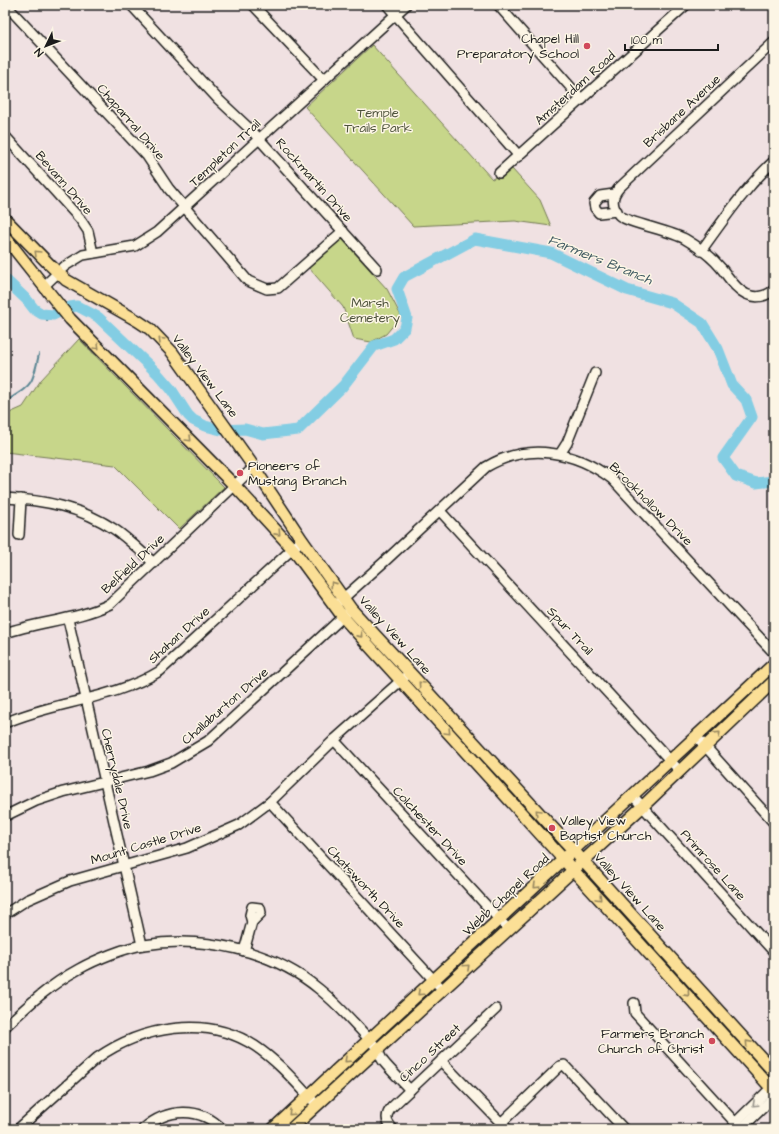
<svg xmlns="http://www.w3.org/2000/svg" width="779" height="1134" viewBox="0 0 779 1134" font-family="'Architects Daughter',sans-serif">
  <rect width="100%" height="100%" fill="#f0e1e2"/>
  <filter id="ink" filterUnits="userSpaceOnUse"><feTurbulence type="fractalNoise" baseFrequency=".025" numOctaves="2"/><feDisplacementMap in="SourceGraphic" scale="8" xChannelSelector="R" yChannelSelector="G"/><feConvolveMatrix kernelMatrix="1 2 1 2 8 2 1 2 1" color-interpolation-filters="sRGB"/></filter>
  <g filter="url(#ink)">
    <g fill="#c7d68a" stroke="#727953">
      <polygon points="372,45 492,179 512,169 540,200 551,226 515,221 413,226 305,107"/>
      <polygon points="342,239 387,289 401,316 386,334 371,342 354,339 343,307 309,268"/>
      <polygon points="79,339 224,487 179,529 115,465 5,452 5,415 23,407 41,380"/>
    </g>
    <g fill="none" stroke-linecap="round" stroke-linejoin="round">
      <g stroke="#5a8693" stroke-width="2">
        <polyline points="47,321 48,315"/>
        <path d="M5,402C32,384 32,387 39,354"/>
      </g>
      <polyline stroke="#83cde3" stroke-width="11" points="5,279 27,300 34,309 42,314 53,315 70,307 77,306 98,317 157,373 171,389 188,415 193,420 205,426 221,430 245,429 263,434 298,430 343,386 374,346 394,339 405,328 407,318 397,289 404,277 475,239 551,253 627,290 672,303 702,323 718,349 732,385 746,400 752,417 723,458 736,476 756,483 774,481"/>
      <g stroke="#1c1c1c" stroke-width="12">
        <g id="minor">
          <polyline points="6,5 147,156 169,189 248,281 267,289 278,288 343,231"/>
          <polyline points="131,5 218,99 252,131 377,269"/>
          <polyline points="253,5 324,80"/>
          <polyline points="387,5 519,156"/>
          <polyline points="498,5 582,100"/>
          <path d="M774,42L619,188C612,196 611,206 619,215C625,222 671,231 685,239C697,246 712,257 721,268C728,276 735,289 746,294C756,299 765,297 774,290"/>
          <polyline points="5,136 80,219 88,231 93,253"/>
          <polyline points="499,173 686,5"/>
          <polyline points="614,194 600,196 594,203 595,208 599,213 617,211"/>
          <path d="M701,251C724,219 745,188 774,161"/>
          <polyline points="44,286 65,266 83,255 135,246 157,232 406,5"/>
          <polyline points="560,454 567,443 595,373"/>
          <path d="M5,498C44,500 80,507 114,529C128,538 141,552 154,563"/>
          <polyline points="440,511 679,770"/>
          <polyline points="19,535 21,499"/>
          <path d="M339,602L384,562L486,467C528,442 575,451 612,479L774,653"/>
          <polyline points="68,619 142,945"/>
          <path d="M5,633C40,621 77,620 110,604L254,467"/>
          <path d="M5,723C55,701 113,700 160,671L302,540"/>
          <polyline points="696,736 774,823"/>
          <polyline points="334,740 508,929"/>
          <polyline points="633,796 774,952"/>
          <polyline points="270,802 442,989"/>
          <polyline points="5,816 36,801 63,792 149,771 171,763 208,741 347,613"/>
          <polygon points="252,907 260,908 261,913 252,922 250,915"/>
          <polyline points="5,914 27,900 70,881 187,848 239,825 270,802 334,740 406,676"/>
          <polyline points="244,951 252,922"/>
          <polyline points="634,1003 635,1013 741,1129"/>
          <path d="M5,1027C28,1005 51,984 79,969C95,960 126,947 144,945C203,935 272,950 319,989C340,1006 358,1027 376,1047C379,1051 380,1057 383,1061C391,1071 401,1080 410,1090"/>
          <polyline points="441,1061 507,1129"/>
          <polyline points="501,1123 560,1066 564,1065 624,1129"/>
          <polyline points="735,1123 774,1085"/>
          <path d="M18,1129L97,1058C141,1027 207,1014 255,1046C279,1062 297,1084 317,1105"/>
          <path d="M143,1129C167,1108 200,1106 222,1129"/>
          <path d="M393,1129C385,1121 385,1115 392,1107L496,1009"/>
          <polyline points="741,1129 774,1097"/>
        </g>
      </g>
      <g stroke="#1c1c1c" stroke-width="14">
        <g id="major">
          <polyline points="5,219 49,264 66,280 138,321 150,329 172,352 251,463 302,540 351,609 574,851 774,1072"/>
          <polyline points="5,237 70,319 235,486 293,549 343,617 774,1091"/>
          <polyline points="273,1129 774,664"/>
          <polyline points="291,1129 642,807 774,681"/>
        </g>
      </g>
      <use href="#minor" stroke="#fcf5e5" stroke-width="9"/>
      <use href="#major" stroke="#fbdf96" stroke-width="11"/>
    </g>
    <defs><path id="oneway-chevron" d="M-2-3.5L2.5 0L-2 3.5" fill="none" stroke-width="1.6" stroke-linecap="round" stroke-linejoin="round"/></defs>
    <g stroke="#97875f">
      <use href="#oneway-chevron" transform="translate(37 253) rotate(-135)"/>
      <use href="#oneway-chevron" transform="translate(161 340) rotate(-135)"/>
      <use href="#oneway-chevron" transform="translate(97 347) rotate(45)"/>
      <use href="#oneway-chevron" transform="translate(189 439) rotate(45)"/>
      <use href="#oneway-chevron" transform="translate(278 533) rotate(48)"/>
      <use href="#oneway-chevron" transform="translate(333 584) rotate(-125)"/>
      <use href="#oneway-chevron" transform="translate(360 635) rotate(48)"/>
      <use href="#oneway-chevron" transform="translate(421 684) rotate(-133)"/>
      <use href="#oneway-chevron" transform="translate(448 732) rotate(47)"/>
      <use href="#oneway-chevron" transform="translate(718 734) rotate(-44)"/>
      <use href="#oneway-chevron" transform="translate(538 812) rotate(-133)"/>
      <use href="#oneway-chevron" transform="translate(536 886) rotate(136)"/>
      <use href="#oneway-chevron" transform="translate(599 898) rotate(47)"/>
      <use href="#oneway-chevron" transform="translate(467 967) rotate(-43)"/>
      <use href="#oneway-chevron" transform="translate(420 993) rotate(138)"/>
      <use href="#oneway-chevron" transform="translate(687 994) rotate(48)"/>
      <use href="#oneway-chevron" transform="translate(748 1043) rotate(-132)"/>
      <use href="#oneway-chevron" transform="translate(347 1060) rotate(136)"/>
      <use href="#oneway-chevron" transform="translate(291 1113) rotate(138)"/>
    </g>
    <use stroke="#97938b" href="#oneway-chevron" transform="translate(755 1104) rotate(137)"/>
  </g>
  <g fill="#d1495b" stroke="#fcf5e5" stroke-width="1.5">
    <circle cx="587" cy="46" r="4"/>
    <circle cx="240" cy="473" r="4"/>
    <circle cx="552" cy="828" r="4"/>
    <circle cx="712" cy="1041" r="4"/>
  </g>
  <g text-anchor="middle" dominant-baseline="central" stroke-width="3" stroke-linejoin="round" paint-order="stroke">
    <g font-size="13" fill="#1c1c1c" stroke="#fcf5e5" text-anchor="end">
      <text x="579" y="39">Chapel Hill<tspan x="579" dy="15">Preparatory School</tspan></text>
      <text x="248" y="466" text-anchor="start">Pioneers of<tspan x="248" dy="15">Mustang Branch</tspan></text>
      <text x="560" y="821" text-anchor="start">Valley View<tspan x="560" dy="15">Baptist Church</tspan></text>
      <text x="704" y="1034">Farmers Branch<tspan x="704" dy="15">Church of Christ</tspan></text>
    </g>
    <g font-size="13" fill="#1c1c1c" stroke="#fcf5e5">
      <text transform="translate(575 88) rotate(-42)">Amsterdam Road</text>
      <text transform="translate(682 111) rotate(-43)">Brisbane Avenue</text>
      <text transform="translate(131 122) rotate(49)">Chaparral Drive</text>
      <text transform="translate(225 153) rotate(-43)">Templeton Trail</text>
      <text transform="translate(314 180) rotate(48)">Rockmartin Drive</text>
      <text transform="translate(64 183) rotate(49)">Bevann Drive</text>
      <text transform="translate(205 376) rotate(53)">Valley View Lane</text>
      <text transform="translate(651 504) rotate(45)">Brookhollow Drive</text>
      <text transform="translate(133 564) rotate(-43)">Belfield Drive</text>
      <text transform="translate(570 631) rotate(47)">Spur Trail</text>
      <text transform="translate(179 635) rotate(-42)">Shahan Drive</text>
      <text transform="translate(395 635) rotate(48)">Valley View Lane</text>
      <text transform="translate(225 706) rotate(-41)">Challaburton Drive</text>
      <text transform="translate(117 779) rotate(77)">Cherrydale Drive</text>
      <text transform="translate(430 826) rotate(47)">Colchester Drive</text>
      <text transform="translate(146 844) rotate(-17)">Mount Castle Drive</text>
      <text transform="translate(713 865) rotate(48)">Primrose Lane</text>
      <text transform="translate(366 887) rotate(47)">Chatsworth Drive</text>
      <text transform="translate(630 892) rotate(48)">Valley View Lane</text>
      <text transform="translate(506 895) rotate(-43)">Webb Chapel Road</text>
      <text transform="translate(430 1053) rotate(-43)">Cinco Street</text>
    </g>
    <g font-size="13" fill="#4f543d" stroke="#fcf5e5">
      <text x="378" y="113">Temple<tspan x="378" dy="15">Trails Park</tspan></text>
      <text x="370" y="303">Marsh<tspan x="370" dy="15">Cemetery</tspan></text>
    </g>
    <g font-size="14" font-style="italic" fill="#405a62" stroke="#fcf5e5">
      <text transform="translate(600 260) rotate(22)">Farmers Branch</text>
    </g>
  </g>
  <rect width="779" height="1134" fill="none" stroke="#fcf5e5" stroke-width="20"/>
  <rect x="10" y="10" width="759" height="1114" fill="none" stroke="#1c1c1c" stroke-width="1.5" filter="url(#ink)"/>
  <g transform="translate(46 46) rotate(227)" stroke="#fcf5e5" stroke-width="3" paint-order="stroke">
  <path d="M0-3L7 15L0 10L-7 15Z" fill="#1c1c1c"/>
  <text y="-6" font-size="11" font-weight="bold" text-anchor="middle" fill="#1c1c1c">N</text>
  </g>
  <path d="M625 44v6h93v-6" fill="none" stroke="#1c1c1c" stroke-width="2"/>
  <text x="631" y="44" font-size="12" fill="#1c1c1c" stroke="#fcf5e5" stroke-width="3" paint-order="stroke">100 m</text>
</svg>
